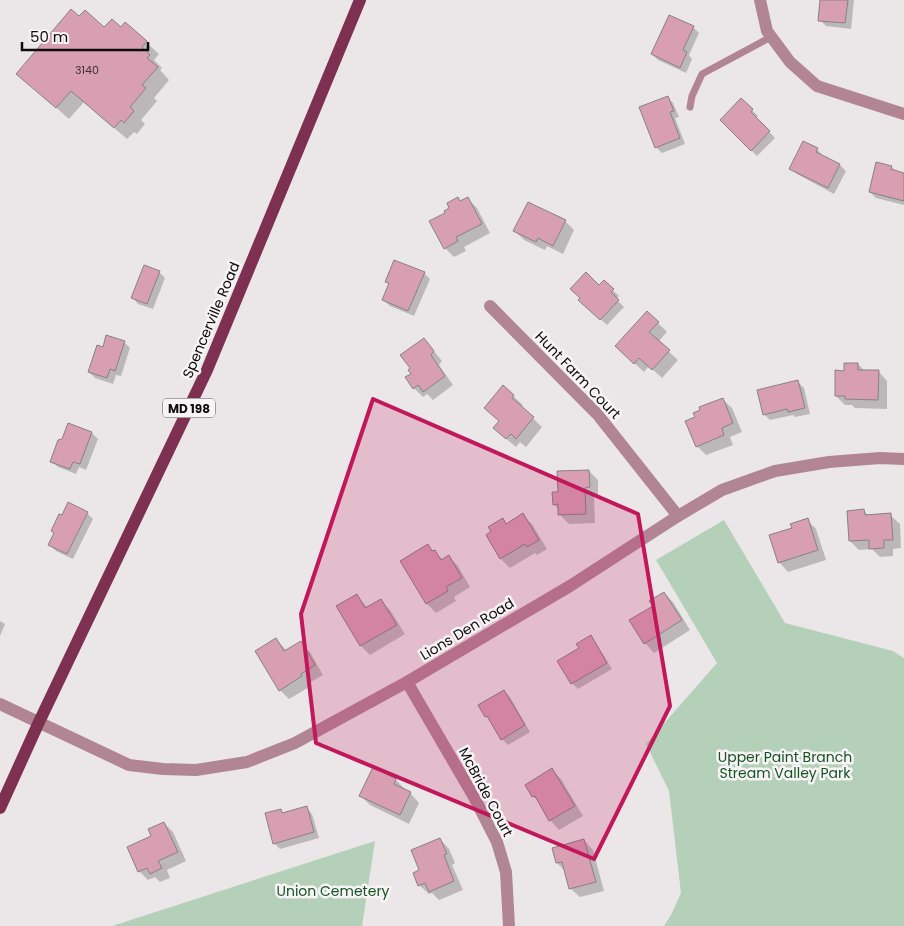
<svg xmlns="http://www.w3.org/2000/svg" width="904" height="926" viewBox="0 0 904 926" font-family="Poppins,sans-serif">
  <rect width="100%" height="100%" fill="#ebe7e8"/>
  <g fill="#b5d0b8">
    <polygon points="724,520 785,623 893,651 904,658 904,926 664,926 671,915 681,893 669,791 646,744 717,663 656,560"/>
    <polygon points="375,841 362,926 112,926"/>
  </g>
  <g fill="#0003">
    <polygon points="822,0 854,0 851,29 826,26 820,20"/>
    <polygon points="80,18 105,29 121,28 125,24 159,54 154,60 162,68 160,70 169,80 154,98 157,101 141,120 145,124 137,134 134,132 127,139 84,102 69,119 18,74"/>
    <polygon points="693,27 699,33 689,55 692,59 686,73 658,60 652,54"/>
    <polygon points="667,97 673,103 679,117 675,118 685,144 662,153 656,147"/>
    <polygon points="741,99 758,116 756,118 775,138 757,156 721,120"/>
    <polygon points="817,149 823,156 840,165 846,171 834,194 797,174 791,168"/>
    <polygon points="891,167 897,172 904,174 904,205 876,198 870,192"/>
    <polygon points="458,199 462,202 468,199 477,208 490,233 464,247 466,251 454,257 445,248 446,213"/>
    <polygon points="565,221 574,230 563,254 547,246 545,250 524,240 515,231"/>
    <polygon points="159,272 165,278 153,309 138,304 133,298"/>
    <polygon points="424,273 430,279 414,316 390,306 384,300 390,285 387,282"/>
    <polygon points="604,282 619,296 616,299 624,307 607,325 580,300 599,287"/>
    <polygon points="658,323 667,332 658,342 678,360 662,378 649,366 644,372 626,355"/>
    <polygon points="424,339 442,361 439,365 453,385 433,400 427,394 423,397 414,388 412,374"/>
    <polygon points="124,342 130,348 121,376 116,375 113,384 95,378 89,372 103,348"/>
    <polygon points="858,364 865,371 878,371 887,381 887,409 855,408 852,405 845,405 836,396 846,372"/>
    <polygon points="798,382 804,388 810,414 795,417 793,415 770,420 764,414"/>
    <polygon points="503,387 523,405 521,407 542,427 526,447 520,442 516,447 504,437 500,422"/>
    <polygon points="722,399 732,408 742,432 730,437 733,445 706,455 697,446 697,417"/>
    <polygon points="69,424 92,433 98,439 86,470 79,467 76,474 58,467 52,461 63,441"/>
    <polygon points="589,471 598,480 598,496 594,496 595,523 569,524 560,515 559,510 554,504 559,493"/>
    <polygon points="864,511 869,516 890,515 900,524 901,548 893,549 893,556 880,557 872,549 859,550 850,541"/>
    <polygon points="87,513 93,519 73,559 56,551 50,545"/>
    <polygon points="522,515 532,524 547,549 537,555 535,553 510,568 501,559 487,536 502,520 507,524"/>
    <polygon points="807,520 816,529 826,560 788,572 779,562 793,528"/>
    <polygon points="428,546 443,560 449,557 458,566 470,587 454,597 456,601 436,613 427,604 402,561"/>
    <polygon points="664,593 673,602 690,630 654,653 645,643 631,621 654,606"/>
    <polygon points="357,596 368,608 381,601 390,610 405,634 370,655 361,646"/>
    <polygon points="0,621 5,624 0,636"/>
    <polygon points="590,637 596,643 612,669 578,689 572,683 580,649"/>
    <polygon points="276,639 287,651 300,643 310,652 323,675 309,683 311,686 289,699 280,690"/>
    <polygon points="504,691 510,697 530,732 508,745 502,739 480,706"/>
    <polygon points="552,770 561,779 583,816 559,830 550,820 541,804 533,796"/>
    <polygon points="396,780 405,789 404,790 410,793 419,803 409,824 370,805 361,796"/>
    <polygon points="307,808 312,814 319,838 280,849 274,843 281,810 284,814"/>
    <polygon points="164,823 173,832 186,861 167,870 170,878 160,882 155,877 148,880 139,871 153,836"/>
    <polygon points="440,839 449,849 455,863 452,865 463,890 439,900 432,893 429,894 419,885 421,871"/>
    <polygon points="584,840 593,850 604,891 580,897 570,888 565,871 557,863"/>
  </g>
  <g fill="#d89fb2" stroke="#868283">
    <polygon points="820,0 848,0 845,23 818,21"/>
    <polygon points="71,9 79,16 85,10 104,27 112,19 121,27 125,22 147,41 142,47 150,55 147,58 158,67 142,85 146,88 130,107 134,111 124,123 121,120 114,128 71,91 56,108 16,74"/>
    <polygon points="669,15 694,26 683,50 687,52 680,68 651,54"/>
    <polygon points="668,96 674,111 670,112 680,138 655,148 639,107"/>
    <polygon points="741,98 753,109 751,112 770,131 751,151 720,120"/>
    <polygon points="803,141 818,148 816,152 840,164 828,188 789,169"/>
    <polygon points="876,162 892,166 891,169 904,173 904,201 869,192"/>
    <polygon points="458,197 460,201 468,197 482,224 456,237 458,241 444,249 429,221 445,213 444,211 449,208 447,203"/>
    <polygon points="528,202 566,220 553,246 538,238 536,242 513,231"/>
    <polygon points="394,260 425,272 408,311 382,300 389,283 385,282"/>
    <polygon points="144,265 160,271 147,304 131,298"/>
    <polygon points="586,272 599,285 604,280 614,289 611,292 619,300 600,320 578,300 580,298 570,289"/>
    <polygon points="647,311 659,322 649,332 670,350 652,370 639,358 634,364 615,346"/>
    <polygon points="106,335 125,341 115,371 110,369 107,378 88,372 97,345 103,347"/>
    <polygon points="424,338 434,351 431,355 445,376 423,392 418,385 413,389 405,377 411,374 408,370 410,368 400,355"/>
    <polygon points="844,363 858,363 858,370 879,370 878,400 845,399 845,396 835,396 835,370 844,371"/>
    <polygon points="798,380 805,408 788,412 787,409 763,415 757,390"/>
    <polygon points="503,385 514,395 512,398 534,417 516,439 511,434 506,439 493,428 499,421 484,408"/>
    <polygon points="723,398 733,423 722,428 724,435 696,447 685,421 695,417 693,413 700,410 699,407"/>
    <polygon points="68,423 92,432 80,464 73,462 70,469 50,462 58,440 62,439"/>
    <polygon points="589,470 590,487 585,488 586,514 558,515 558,504 553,505 552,492 558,492 557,471"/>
    <polygon points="68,502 88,512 67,554 48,545 54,533 51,531 59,514 62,515"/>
    <polygon points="864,509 865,515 891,513 893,540 884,540 884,548 869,549 869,540 849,541 847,511"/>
    <polygon points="523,513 539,540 527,547 525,544 500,559 486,535 491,531 488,527 503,518 506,524"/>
    <polygon points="808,518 818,550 778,563 769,535 792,528 790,524"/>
    <polygon points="428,544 432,551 435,550 441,560 449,555 462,578 446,587 448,591 426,604 400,561"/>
    <polygon points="664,592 682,620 644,644 629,620 653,606 649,601"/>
    <polygon points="357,594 365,608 381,599 397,625 360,646 336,606"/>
    <polygon points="591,635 607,663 571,684 557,661 579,648 576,644"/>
    <polygon points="276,638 284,651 301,641 315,665 301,674 302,676 279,691 255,651"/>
    <polygon points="504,690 525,725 501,740 487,716 485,717 478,705"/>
    <polygon points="373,767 396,779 394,784 411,792 400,815 359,796"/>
    <polygon points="552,768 575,806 549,821 535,796 532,797 525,785"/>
    <polygon points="307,806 314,832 273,844 265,813 281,809 282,813"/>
    <polygon points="164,822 178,852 158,861 162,868 150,874 147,868 138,872 127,847 151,836 148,829"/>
    <polygon points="440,838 447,854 444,855 454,881 429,892 425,883 418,886 413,873 419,870 411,850"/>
    <polygon points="584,839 596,882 569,889 562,862 556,863 552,848"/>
  </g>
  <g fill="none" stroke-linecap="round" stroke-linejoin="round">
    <polyline stroke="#b28594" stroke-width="7" points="690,107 692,96 702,74 771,37"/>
    <g stroke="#b28594" stroke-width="12">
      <polyline points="760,0 767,31 790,62 817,86 904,114"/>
      <polyline points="490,306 598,415 678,516"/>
      <polyline points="407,682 474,797 497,842 506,872 509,926"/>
      <polyline points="0,704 129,765 163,769 196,770 247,762 295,743 407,682 570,586 678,516 722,490 775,471 829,462 880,458 904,459"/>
    </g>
    <polyline stroke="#7d3050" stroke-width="12" points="0,808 39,722 207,370 360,0"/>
  </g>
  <path fill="#c2185b" fill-opacity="0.2" stroke="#c2185b" stroke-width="4" stroke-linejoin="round" d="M373,399L638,514L670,706L594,859L316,743L301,614Z"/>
  <g text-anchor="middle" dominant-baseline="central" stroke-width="5" stroke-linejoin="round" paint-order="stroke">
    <g font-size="11" fill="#403136">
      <text x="87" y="70">3140</text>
    </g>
    <rect fill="#f8f4f5" stroke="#545252" stroke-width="1" x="163" y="398.5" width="52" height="19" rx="4"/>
    <g font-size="12" font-weight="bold" fill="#0d0c0c">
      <text x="189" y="408">MD 198</text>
    </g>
    <g font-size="14" fill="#0d0c0c" stroke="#f8f4f5">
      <text transform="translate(211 320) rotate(-67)">Spencerville Road</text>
      <text transform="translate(578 375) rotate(46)">Hunt Farm Court</text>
      <text transform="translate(467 629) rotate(-31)">Lions Den Road</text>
      <text transform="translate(486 792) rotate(62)">McBride Court</text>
    </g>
    <g font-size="14" fill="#145423" stroke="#f8f4f5">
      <text x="785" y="757">Upper Paint Branch<tspan x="785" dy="16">Stream Valley Park</tspan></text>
      <text x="333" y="891">Union Cemetery</text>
    </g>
  </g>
  <path d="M22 42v8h126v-8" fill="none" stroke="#0d0c0c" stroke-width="2.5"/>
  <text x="30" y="42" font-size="15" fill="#0d0c0c" stroke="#f8f4f5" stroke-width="4" paint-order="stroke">50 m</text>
</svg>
